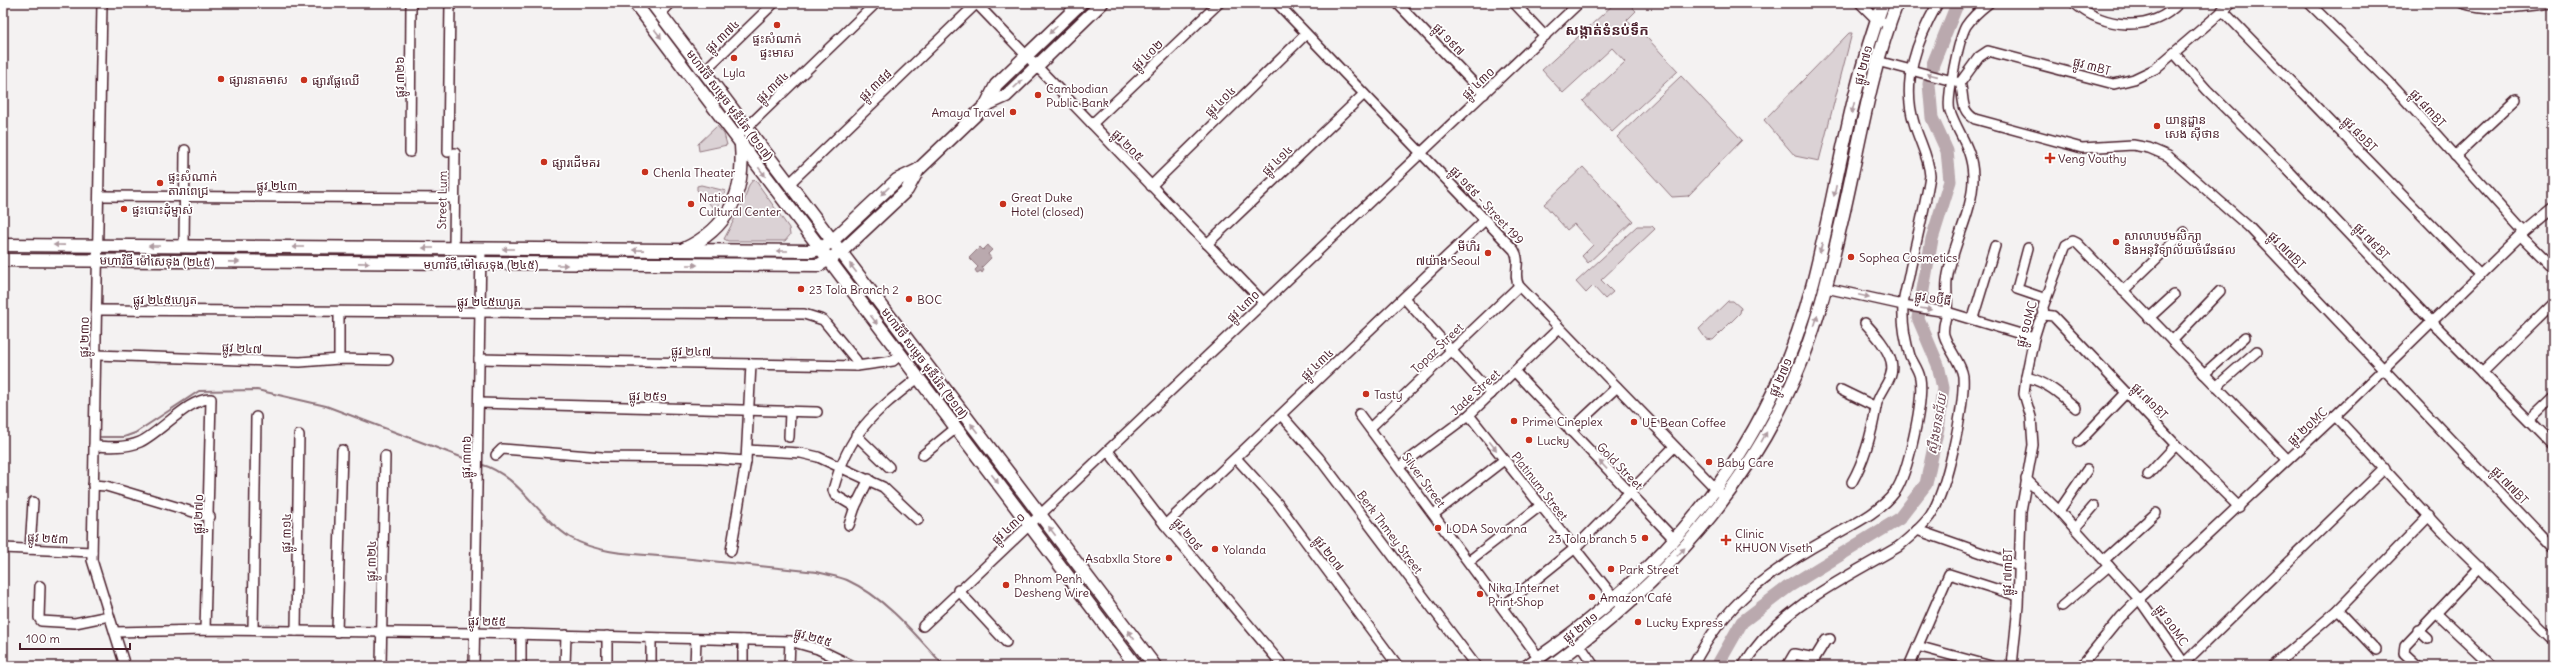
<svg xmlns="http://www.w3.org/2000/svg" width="2556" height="669" viewBox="0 0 2556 669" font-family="Delius,'Noto Sans Khmer',sans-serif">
  <rect width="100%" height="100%" fill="#f4f2f2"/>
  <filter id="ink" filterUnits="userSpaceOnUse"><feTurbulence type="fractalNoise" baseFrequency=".025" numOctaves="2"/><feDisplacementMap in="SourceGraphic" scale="8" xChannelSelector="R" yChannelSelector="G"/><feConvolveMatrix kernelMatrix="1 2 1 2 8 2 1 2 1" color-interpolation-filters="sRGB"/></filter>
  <g filter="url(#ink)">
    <g fill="#dbd2d5" stroke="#927880">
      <polygon points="1615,3 1628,3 1636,11 1627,20 1633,27 1635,25 1678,71 1612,132 1583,101 1625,62 1612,48 1563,93 1542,70"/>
      <polygon points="1849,33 1852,33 1819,161 1795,156 1764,120"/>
      <polygon points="1681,76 1742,140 1688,196 1672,197 1617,137"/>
      <polygon points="717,126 724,134 727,145 699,151 698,144"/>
      <polygon points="1583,167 1633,221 1588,263 1582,256 1593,245 1574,224 1567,230 1544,204"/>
      <polygon points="753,180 756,181 789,228 790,235 785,241 728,241 724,239 744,201 749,185"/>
      <polygon points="701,185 726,191 716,211 697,190 697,186"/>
      <polygon points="1637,226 1652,226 1655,229 1601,280 1613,292 1605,299 1593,286 1586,293 1576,282"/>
      <polygon points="1728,301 1733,301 1741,308 1740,313 1713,340 1706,339 1699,329"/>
    </g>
    <polygon fill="#baa9ae" stroke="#8d727a" points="988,245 992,250 988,254 991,258 982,267 984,270 982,273 981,271 977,273 975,270 978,267 969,258 980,247 983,250"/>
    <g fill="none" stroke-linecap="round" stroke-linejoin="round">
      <g stroke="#8d727a" stroke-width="2">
        <polyline points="101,437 124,437 135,433 199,391 257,390 326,406 474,462"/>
        <path d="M480,464C520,475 537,517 571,538C600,555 640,554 672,557C720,562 769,567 817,572C827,575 838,576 847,580C886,598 916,635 944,666"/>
      </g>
      <polyline stroke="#baa9ae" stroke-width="13" points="1717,666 1742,622 1788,587 1899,519 1926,484 1939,423 1943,388 1938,365 1918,318 1932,239 1950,181 1947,151 1932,118 1929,84 1933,64 1956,7 1960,3"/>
      <g stroke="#4a1f2b" stroke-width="12">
        <g id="minor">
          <polyline points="102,3 92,560 125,666"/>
          <polyline points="976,3 1264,303"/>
          <path d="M1277,3L1514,250C1522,262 1512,274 1519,286L1719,492"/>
          <polyline points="1397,3 1484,94"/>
          <polyline points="1514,3 1545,36"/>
          <polyline points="1860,3 1877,20 1889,24"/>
          <path d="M2074,3C2104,28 2150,34 2179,3"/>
          <polyline points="2309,3 2390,83 2524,232"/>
          <path d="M2462,3C2494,13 2521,6 2553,3"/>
          <polyline points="2222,10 2480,275"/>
          <polyline points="660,13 670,3"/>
          <polyline points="2174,53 2207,90 2288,170 2432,322 2553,445"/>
          <path d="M1877,61L1960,83C1965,97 1959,110 1975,119L2082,148L2133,145L2149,148L2168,156L2249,227L2553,548"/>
          <polyline points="704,71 774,3"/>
          <polyline points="1960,83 1979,57 1988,51 2114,84 2134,79 2155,69 2232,3"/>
          <polyline points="1092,124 1219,3"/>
          <polyline points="736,138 876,3"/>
          <polyline points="410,152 411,3"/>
          <polyline points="448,152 450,3"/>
          <polyline points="2455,156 2516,99"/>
          <polyline points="789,184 977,3"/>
          <polyline points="1151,186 1306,34"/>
          <polyline points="99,196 454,198"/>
          <polyline points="2521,236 2553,268"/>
          <polyline points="1207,244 1364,94"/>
          <polyline points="184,246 185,150"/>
          <polyline points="454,248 455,153"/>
          <polyline points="2028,248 2017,289 2046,299"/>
          <polyline points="1826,288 1903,305 1947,312 2034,338"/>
          <polyline points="2123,291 2184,232"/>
          <polyline points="1404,298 1491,394"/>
          <polyline points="97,310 804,314 823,320 856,360 857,366"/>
          <polyline points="339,312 339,359"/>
          <polyline points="2044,315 2053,316 2176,445 2239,507"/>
          <polyline points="1973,318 1995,246"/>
          <polyline points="2149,318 2174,295"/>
          <polyline points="2172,341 2220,291"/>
          <polyline points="96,355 300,362 339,359 388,360"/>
          <polyline points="479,359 857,366 893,361 900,355"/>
          <polyline points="1515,372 1675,540"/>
          <polyline points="2482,373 2553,303"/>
          <polyline points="2204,374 2245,337"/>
          <path d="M2026,377C2047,382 2060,394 2076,408"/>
          <polyline points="2216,387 2257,351"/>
          <polyline points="1841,390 1876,407"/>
          <polyline points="479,403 817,412"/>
          <polyline points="1359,414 1539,658"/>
          <polyline points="1281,415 1319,458 1476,666"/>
          <polyline points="1469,415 1623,609"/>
          <polyline points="2335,416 2440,529 2553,640"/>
          <polyline points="2530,420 2553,398"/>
          <polyline points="1370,428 1519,286"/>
          <polyline points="1570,431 1617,387"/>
          <polyline points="856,435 889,467"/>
          <polyline points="789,437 790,411"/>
          <polyline points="2079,442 2126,393"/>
          <path d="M94,446C109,447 126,448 140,442C160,433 190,397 211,399L205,630"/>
          <polyline points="747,450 801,453 818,457 883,487 918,520"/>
          <polyline points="1108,451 1165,525 1283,666"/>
          <polyline points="496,455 502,449 602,457 702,458 746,461"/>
          <polyline points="923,455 956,428"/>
          <polyline points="1236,458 1278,504 1398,666"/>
          <polyline points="1399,467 1469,415 1559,328"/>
          <polyline points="2148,475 2176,445"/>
          <polyline points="2026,479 2059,511 2139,599 2186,666"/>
          <path d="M1852,482C1865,459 1872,432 1876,407C1878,391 1896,379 1891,361C1887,347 1875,334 1865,323"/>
          <polyline points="93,485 106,486 210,517"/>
          <polyline points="855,507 869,479"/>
          <polyline points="2059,511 2087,470"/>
          <polyline points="1434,514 1504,460"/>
          <path d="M849,525L855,507L835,495L833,490C849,432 872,414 918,378"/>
          <polyline points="1165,525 1485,220"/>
          <polyline points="2075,528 2094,506"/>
          <polyline points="1917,530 2019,566"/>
          <polyline points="3,548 92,552"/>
          <polyline points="30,549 33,502"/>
          <polyline points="731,551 746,461 751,364"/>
          <polyline points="2104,560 2156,513"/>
          <polyline points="1469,561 1540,506"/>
          <polyline points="40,586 39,618 41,621 75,623 109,616"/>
          <polyline points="958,590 1006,642"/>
          <polyline points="2062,606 2109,566"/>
          <polyline points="1502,607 1574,549 1674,447"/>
          <polyline points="2338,610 2376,650"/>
          <polyline points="2436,613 2492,666"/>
          <polyline points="923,626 1579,3"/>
          <polyline points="253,630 256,417"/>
          <polyline points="2418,630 2428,639"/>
          <polyline points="296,631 299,435"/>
          <polyline points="115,632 205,630 474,633 790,641 818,649 853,666"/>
          <polyline points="337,632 342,450"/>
          <polyline points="1580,645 1594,666"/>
          <polyline points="1917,646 1991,666"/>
          <polyline points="381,666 385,456"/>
          <polyline points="474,666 481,249"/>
          <polyline points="521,666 521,634"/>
          <polyline points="565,666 566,635"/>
          <polyline points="607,666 607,636"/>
          <polyline points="651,666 651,638"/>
          <polyline points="695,666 696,639"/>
          <polyline points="743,666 743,640"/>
          <polyline points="789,666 790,641"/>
          <path d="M1693,666C1725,603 1768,572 1829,538C1852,525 1879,513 1895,492C1908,474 1924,400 1920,378C1919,370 1913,363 1910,356C1905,340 1902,323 1903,305C1904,294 1908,282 1910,270C1917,238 1925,207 1930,176C1929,157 1919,141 1914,123C1901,81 1917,40 1938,3"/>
          <path d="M1743,666C1777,609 1842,580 1898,547C1909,538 1921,528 1930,516C1947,491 1965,406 1963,376C1961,362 1948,349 1944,335C1942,326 1946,320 1947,311C1948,302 1946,291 1947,281C1951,246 1974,212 1973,176C1972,147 1959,136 1950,111C1946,100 1959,38 1966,26C1972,17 1980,10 1989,3"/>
          <polyline points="1787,666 1794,654 1815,658 1826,640 1830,639"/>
          <polyline points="1909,666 1949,574 2018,596"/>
          <polyline points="2012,666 2018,606 2021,511 2033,445 2031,417 2024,394 2026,377 2034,338 2039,322 2044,315 2043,307 2066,245 2073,241 2077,243 2287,459"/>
          <polyline points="2081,666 2121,617 2139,599 2335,416 2524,232 2553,208"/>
          <polyline points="2181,666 2385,468"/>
          <polyline points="2273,666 2338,610 2429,516"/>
          <polyline points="2418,666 2404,653 2405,646 2480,567"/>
        </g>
      </g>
      <g stroke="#4a1f2b" stroke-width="15">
        <g id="major">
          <polyline points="635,3 1136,666"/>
          <polyline points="652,3 1155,666"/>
          <polyline points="986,105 1006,96 1102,3"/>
          <polyline points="3,245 812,251 820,249 832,241 897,180 918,170"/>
          <path d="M684,249C729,228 745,193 741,145"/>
          <polyline points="3,260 819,265 841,252 907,190 918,170 986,105 996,85 1081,3"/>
          <path d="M1527,666C1668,569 1769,451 1813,283C1837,190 1849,93 1883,3"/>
          <path d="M1551,666C1662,584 1751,488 1803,358C1819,317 1829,275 1839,232C1858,155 1868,77 1897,3"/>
        </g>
      </g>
      <use href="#minor" stroke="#fff" stroke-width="9"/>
      <use href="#major" stroke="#fff" stroke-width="12"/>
    </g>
    <defs><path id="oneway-solid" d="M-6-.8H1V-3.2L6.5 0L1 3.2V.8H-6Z"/></defs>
    <g fill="#ae9aa0">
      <use href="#oneway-solid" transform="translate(1053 30) rotate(136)"/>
      <use href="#oneway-solid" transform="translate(658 34) rotate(53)"/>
      <use href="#oneway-solid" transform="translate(1932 75) rotate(-167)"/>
      <use href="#oneway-solid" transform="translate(1018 84) rotate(-44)"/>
      <use href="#oneway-solid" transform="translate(1853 108) rotate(103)"/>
      <use href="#oneway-solid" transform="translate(762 172) rotate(53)"/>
      <use href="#oneway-solid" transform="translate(885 191) rotate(136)"/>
      <use href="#oneway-solid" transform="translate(1835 191) rotate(102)"/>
      <use href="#oneway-solid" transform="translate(59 245) rotate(-179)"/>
      <use href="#oneway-solid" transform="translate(154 246) rotate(-180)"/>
      <use href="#oneway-solid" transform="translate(298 247) rotate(-180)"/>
      <use href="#oneway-solid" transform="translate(428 248) rotate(-180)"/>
      <use href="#oneway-solid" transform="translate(1821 248) rotate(104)"/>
      <use href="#oneway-solid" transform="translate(508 249) rotate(-180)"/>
      <use href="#oneway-solid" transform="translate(638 250) rotate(-179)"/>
      <use href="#oneway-solid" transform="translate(782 251) rotate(-180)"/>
      <use href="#oneway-solid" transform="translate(234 262) rotate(1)"/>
      <use href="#oneway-solid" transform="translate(364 263) rotate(1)"/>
      <use href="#oneway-solid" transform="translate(562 265)"/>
      <use href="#oneway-solid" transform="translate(692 265)"/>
      <use href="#oneway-solid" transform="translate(853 268) rotate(-127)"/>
      <use href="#oneway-solid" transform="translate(1864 296) rotate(12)"/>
      <use href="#oneway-solid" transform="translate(1926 309) rotate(9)"/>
      <use href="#oneway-solid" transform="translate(874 320) rotate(53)"/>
      <use href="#oneway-solid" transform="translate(1816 321) rotate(-73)"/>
      <use href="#oneway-solid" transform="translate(974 428) rotate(-127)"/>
      <use href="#oneway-solid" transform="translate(1764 437) rotate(-61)"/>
      <use href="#oneway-solid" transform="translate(1493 446) rotate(52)"/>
      <use href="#oneway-solid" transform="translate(1603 465) rotate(-133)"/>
      <use href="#oneway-solid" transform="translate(995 479) rotate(53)"/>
      <use href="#oneway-solid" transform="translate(1052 531) rotate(-127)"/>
      <use href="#oneway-solid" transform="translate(1681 552) rotate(-46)"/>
      <use href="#oneway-solid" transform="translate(1131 635) rotate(-127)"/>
    </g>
  </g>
  <g fill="#c8321e" stroke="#fff" stroke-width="1.5">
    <circle cx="777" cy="25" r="4"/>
    <circle cx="734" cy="58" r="4"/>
    <circle cx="221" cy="79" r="4"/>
    <circle cx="304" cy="80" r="4"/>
    <circle cx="1038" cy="95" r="4"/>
    <circle cx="1013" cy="112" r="4"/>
    <circle cx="2157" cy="126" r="4"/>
    <path d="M2048 152h4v4h4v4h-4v4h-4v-4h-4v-4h4z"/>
    <circle cx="544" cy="162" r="4"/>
    <circle cx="645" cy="172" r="4"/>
    <circle cx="160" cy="183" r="4"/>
    <circle cx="691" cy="204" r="4"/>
    <circle cx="1003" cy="204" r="4"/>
    <circle cx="124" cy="209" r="4"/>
    <circle cx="2116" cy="242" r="4"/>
    <circle cx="1488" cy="253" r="4"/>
    <circle cx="1851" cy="257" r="4"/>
    <circle cx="801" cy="289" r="4"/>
    <circle cx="909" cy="299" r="4"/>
    <circle cx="1366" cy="394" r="4"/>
    <circle cx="1514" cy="421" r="4"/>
    <circle cx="1634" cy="422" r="4"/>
    <circle cx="1529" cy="440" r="4"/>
    <circle cx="1709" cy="462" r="4"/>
    <circle cx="1438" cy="528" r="4"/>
    <circle cx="1645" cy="538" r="4"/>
    <path d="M1724 534h4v4h4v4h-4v4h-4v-4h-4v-4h4z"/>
    <circle cx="1215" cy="549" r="4"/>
    <circle cx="1169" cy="558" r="4"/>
    <circle cx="1611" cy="569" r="4"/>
    <circle cx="1006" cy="585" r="4"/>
    <circle cx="1480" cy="594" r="4"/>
    <circle cx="1592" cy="597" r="4"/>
    <circle cx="1638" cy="622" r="4"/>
  </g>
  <g text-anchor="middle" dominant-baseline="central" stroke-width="3.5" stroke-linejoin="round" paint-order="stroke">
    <g font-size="12" fill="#4a1f2b" stroke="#fff">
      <text transform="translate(722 36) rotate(-44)">ផ្លូវ ៣៧៤</text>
      <text transform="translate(1449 39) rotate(46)">ផ្លូវ ១៩៧</text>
      <text transform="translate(1147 55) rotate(-44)">ផ្លូវ ៤០២</text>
      <text transform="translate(1863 65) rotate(-75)">ផ្លូវ ២៧១</text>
      <text transform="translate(2092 66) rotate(15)">ផ្លូវ ៣BT</text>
      <text transform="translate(399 77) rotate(-90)">ផ្លូវ ៣២៦</text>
      <text transform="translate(1478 83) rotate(-44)">ផ្លូវ ៤៣០</text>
      <text transform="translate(875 85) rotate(-44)">ផ្លូវ ៣៨៨</text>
      <text transform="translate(772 87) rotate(-44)">ផ្លូវ ៣៨៤</text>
      <text transform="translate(1220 101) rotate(-44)">ផ្លូវ ៤០៤</text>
      <text transform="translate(730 105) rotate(53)">មហាវិថី សម្តេច មុនីរ៉េត (២១៧)</text>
      <text transform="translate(2428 108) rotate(48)">ផ្លូវ ៨៣BT</text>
      <text transform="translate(2360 134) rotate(46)">ផ្លូវ ៨១BT</text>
      <text transform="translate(1128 145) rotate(46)">ផ្លូវ ២០៥</text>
      <text transform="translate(1277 160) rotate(-44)">ផ្លូវ ៤១៤</text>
      <text x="277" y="185">ផ្លូវ ២៤៣</text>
      <text transform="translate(442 200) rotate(-89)">Street Lum</text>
      <text transform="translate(1487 205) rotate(47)">ផ្លូវ ១៩៩ - Street 199</text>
      <text transform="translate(2372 241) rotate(47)">ផ្លូវ ៧៩BT</text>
      <text transform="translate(2287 250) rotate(46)">ផ្លូវ ៧៧BT</text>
      <text transform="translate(157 261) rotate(1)">មហាវិថី ម៉ៅសេទុង (២៤៥)</text>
      <text x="481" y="264">មហាវិថី ម៉ៅសេទុង (២៤៥)</text>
      <text transform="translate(1933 298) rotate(10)">ផ្លូវ ១ប៊ីធី</text>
      <text x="165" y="299">ផ្លូវ ២៤៥ហ្សេត</text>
      <text x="489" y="301">ផ្លូវ ២៤៥ហ្សេត</text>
      <text transform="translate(1243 306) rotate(-44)">ផ្លូវ ៤៣០</text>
      <text transform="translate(2026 324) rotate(-74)">ផ្លូវ ១០MC</text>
      <text transform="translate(84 337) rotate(-89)">ផ្លូវ ២៣០</text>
      <text transform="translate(242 348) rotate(3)">ផ្លូវ ២៤៧</text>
      <text transform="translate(1437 348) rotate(-44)">Topaz Street</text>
      <text transform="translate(691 351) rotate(1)">ផ្លូវ ២៤៧</text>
      <text transform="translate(925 363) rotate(53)">មហាវិថី សម្តេច មុនីរ៉េត (២១៧)</text>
      <text transform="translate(1317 364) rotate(-44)">ផ្លូវ ៤៣៤</text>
      <text transform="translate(1780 377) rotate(-66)">ផ្លូវ ២៧១</text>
      <text transform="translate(1475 392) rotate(-42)">Jade Street</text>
      <text transform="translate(648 396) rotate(1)">ផ្លូវ ២៥១</text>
      <text transform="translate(2150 401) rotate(46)">ផ្លូវ ៧១BT</text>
      <text transform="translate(2307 426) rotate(-42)">ផ្លូវ ២០MC</text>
      <text transform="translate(466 457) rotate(-89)">ផ្លូវ ៣៣៦</text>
      <text transform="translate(1620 466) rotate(46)">Gold Street</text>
      <text transform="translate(1424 480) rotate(54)">Silver Street</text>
      <text transform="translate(2510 485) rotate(47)">ផ្លូវ ៧៧BT</text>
      <text transform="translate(1540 486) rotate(52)">Platinum Street</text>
      <text transform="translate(198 514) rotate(-88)">ផ្លូវ ២៧០</text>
      <text transform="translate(1008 528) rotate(-42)">ផ្លូវ ៤៣០</text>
      <text transform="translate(1390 532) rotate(53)">Berk Thmey Street</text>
      <text transform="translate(286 533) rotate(-89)">ផ្លូវ ៣១៤</text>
      <text transform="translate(1188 534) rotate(50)">ផ្លូវ ២០៩</text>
      <text transform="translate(48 538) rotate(3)">ផ្លូវ ២៥៣</text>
      <text transform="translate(1329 553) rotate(53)">ផ្លូវ ២០៧</text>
      <text transform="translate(371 561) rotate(-89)">ផ្លូវ ៣២៤</text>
      <text transform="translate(2007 572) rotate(-88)">ផ្លូវ ៧៣BT</text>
      <text transform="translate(487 621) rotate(1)">ផ្លូវ ២៥៥</text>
      <text transform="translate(2172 625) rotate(55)">ផ្លូវ ១០MC</text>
      <text transform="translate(1580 627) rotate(-38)">ផ្លូវ ២៧១</text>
      <text transform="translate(813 637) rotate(17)">ផ្លូវ ២៥៥</text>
    </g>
    <g font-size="12" fill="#4a1f2b" stroke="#fff" text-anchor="start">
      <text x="777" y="38" text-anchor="middle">ផ្ទះសំណាក់<tspan x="777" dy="14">ផ្ទះមាស</tspan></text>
      <text x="734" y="72" text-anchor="middle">Lyla</text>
      <text x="229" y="79">ផ្សារនាគមាស</text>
      <text x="312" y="80">ផ្សារផ្លែឈើ</text>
      <text x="1046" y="88">Cambodian<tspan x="1046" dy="14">Public Bank</tspan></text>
      <text x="1005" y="112" text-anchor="end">Amaya Travel</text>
      <text x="2165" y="119">យាន្ដដ្ឋាន<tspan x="2165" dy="14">សេង ស៊ីថាន</tspan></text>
      <text x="2058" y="158">Veng Vouthy</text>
      <text x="552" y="162">ផ្សារដើមគរ</text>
      <text x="653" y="172">Chenla Theater</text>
      <text x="168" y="176">ផ្ទះសំណាក់<tspan x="168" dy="14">តារាពេជ្រ</tspan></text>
      <text x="699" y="197">National<tspan x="699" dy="14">Cultural Center</tspan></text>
      <text x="1011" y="197">Great Duke<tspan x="1011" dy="14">Hotel (closed)</tspan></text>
      <text x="132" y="209">ផ្ទះបោះដុំម្នាស់</text>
      <text x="2124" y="235">សាលាបឋមសិក្សា<tspan x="2124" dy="14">និងអនុវិទ្យាល័យចំរើនផល</tspan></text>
      <text x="1480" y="246" text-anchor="end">មីហិរ<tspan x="1480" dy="14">៧យ៉ាង Seoul</tspan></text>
      <text x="1859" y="257">Sophea Cosmetics</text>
      <text x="809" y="289">23 Tola Branch 2</text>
      <text x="917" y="299">BOC</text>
      <text x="1374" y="394">Tasty</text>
      <text x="1522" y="421">Prime Cineplex</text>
      <text x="1642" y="422">UE Bean Coffee</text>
      <text x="1537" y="440">Lucky</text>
      <text x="1717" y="462">Baby Care</text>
      <text x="1446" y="528">LODA Sovanna</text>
      <text x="1735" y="533">Clinic<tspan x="1735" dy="14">KHUON Viseth</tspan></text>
      <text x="1637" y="538" text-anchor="end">23 Tola branch 5</text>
      <text x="1223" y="549">Yolanda</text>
      <text x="1161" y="558" text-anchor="end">Asabxlla Store</text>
      <text x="1619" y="569">Park Street</text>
      <text x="1014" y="578">Phnom Penh<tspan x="1014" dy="14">Desheng Wire</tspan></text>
      <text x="1488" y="587">Nika Internet<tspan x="1488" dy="14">Print Shop</tspan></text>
      <text x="1600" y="597">Amazon Café</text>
      <text x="1646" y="622">Lucky Express</text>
    </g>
    <g font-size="13" font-style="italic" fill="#714f59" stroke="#fff">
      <text transform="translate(1937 424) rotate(-80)">ស្ទឹងមានជ័យ</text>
    </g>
    <g font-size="14" font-weight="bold" fill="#4a1f2b" stroke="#fff">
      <text x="1607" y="30">សង្កាត់ទំនប់ទឹក</text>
    </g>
  </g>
  <rect width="2556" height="669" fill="none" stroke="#fff" stroke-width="16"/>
  <rect x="8" y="8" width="2540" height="653" fill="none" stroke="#4a1f2b" stroke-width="1.5" filter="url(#ink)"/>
  <path d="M20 643v6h110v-6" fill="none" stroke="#4a1f2b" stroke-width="2"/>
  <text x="26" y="643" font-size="12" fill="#4a1f2b" stroke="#ffffff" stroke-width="3" paint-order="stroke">100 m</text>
</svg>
